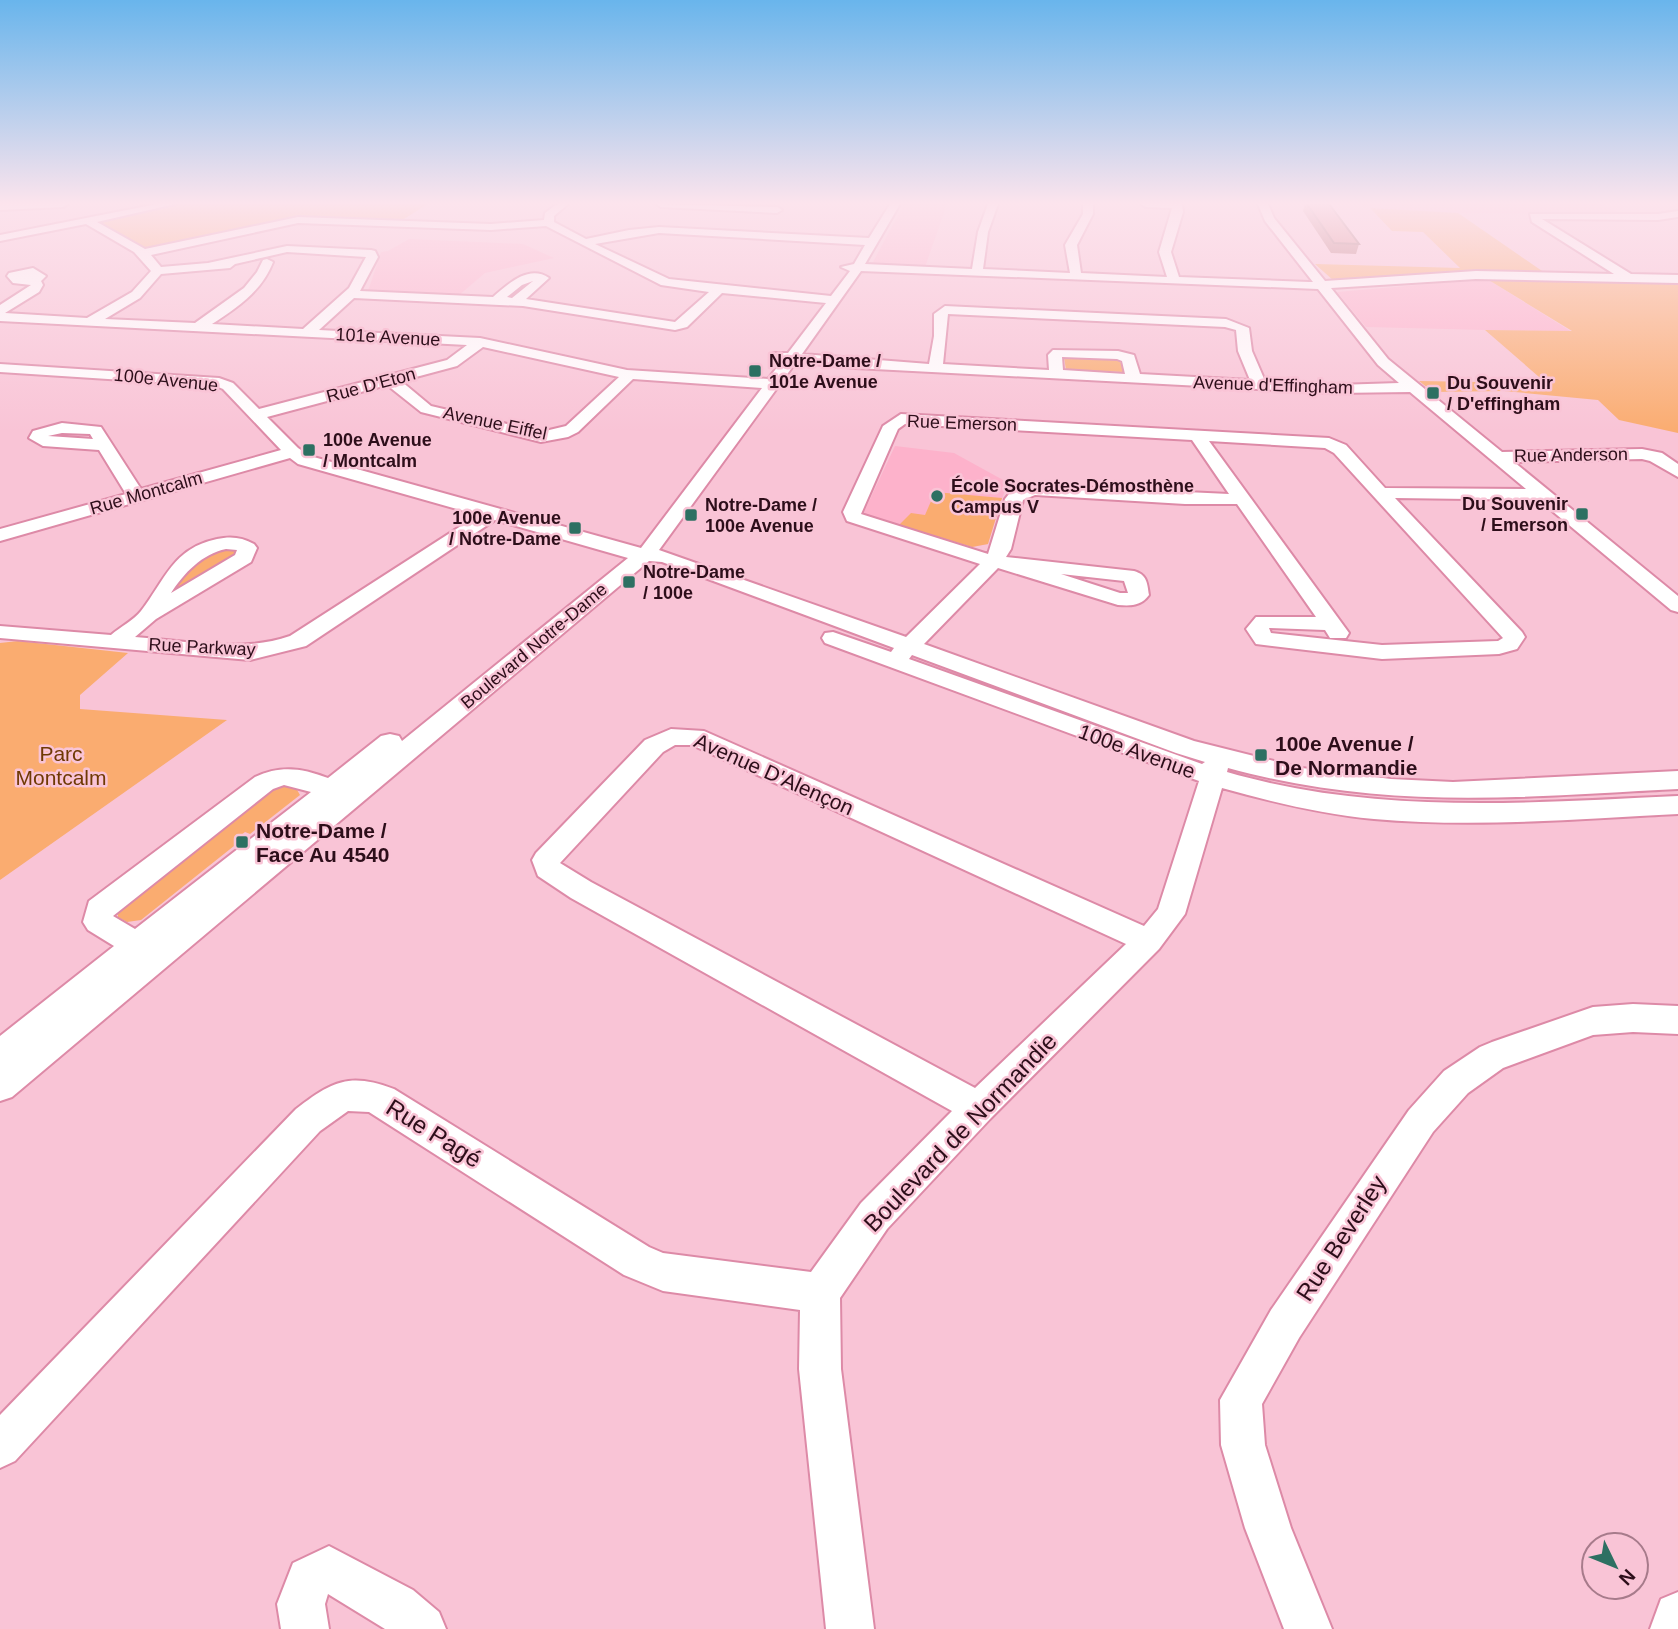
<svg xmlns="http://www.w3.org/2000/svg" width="1678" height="1629" viewBox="0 0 1678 1629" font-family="Helvetica,sans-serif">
  <rect width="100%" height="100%" fill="#f9c4d6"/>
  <g fill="#fdb2cb">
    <polygon points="904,204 947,204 925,267 874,265 872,264"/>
    <polygon points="1359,204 1602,204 1622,214 1458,213 1370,208"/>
    <polygon points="409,239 523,244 554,258 485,273 458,296 368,291 381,252 388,251"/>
    <polygon points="1487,279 1572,332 1366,327 1337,292"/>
    <polygon points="895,446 954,453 1014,486 1004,493 988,544 972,547 866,515 864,512"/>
  </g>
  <g fill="#faac70">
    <polygon points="176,204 428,204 399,222 302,217 148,250 96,221"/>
    <polygon points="1370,208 1458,213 1545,273 1334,281 1315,264 1460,268 1423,232 1392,231"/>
    <polygon points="1487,279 1678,282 1678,433 1619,420 1598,400 1504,391 1433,392 1419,381 1546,383 1485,330 1572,331"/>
    <polygon points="1064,357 1119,358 1124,372 1066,370"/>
    <polygon points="935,492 1002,498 988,544 972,547 899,525 911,513 925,515"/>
    <polygon points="221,548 238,550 238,556 166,598 204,555"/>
    <polygon points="18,641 128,653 80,695 80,709 227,720 0,880 0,643"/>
    <polygon points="286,786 296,788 300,795 250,834 245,832 235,840 239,842 141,920 127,922 118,917 118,912 269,791"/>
  </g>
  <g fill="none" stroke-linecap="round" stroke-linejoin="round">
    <g stroke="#dd8aa7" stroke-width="4">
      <g id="minor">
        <polygon points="0,204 68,204 63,207 0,210"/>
        <path d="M157,204H175L97,222L145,249L298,217L491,224L544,220L545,213L557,204H568L554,216V222L586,239L629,230L659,227L869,238L890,204H900L865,264L972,269L978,232L988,204H998L988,232L983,269L1070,273L1065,245L1083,214V204H1093V214L1077,245L1081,273L1167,277L1159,252L1172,208L1146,207L1141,204H1182L1183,212L1171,252L1179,277L1309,282H1313L1265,221L1258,204H1268L1274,218L1325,281L1476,271L1614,274L1532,222L1530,214H1658L1678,211V217L1658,220L1542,219L1631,274L1678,275V283L1476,279L1331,288L1388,359L1502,452L1642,449L1662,453L1678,464V477L1650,461L1642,459L1514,462L1678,596V612L1671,610L1539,500L1395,498L1522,632L1525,637L1517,649L1499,654L1382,659L1264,645L1256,644L1246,629L1256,617H1316L1237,504H1185L1035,495L1023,500L1011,549L1006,557L1134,571C1147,575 1147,582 1149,595C1141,606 1131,606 1118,605L998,568L924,644L1194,741L1302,768L1391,779L1453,782L1678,771V789C1520,797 1384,811 1228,768L1227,772C1375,815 1526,803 1678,796V814C1577,819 1475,828 1374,819C1322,814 1272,802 1222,788L1185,914L1159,949L990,1119L887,1229L840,1298L841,1369L874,1629H826L799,1369L800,1310L663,1291L624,1275L369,1112L348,1111L320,1131L15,1461L0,1468V1415L296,1109C332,1081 350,1072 394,1089L649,1247L663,1253L811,1272L861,1203L952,1111L571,898L538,876L532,860L536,853L645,740L671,729L704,731L1144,926L1158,909L1199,781L825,643L822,638L825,633L833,632L891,652L894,648L662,562L649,561L12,1097L0,1101V1036L114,946L88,930L83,922L89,901L255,777C280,765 302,768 328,778L381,736L390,734L399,736L402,741L628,558L495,520L306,646L250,660L0,638V626L111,635C120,627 134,620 141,611C165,580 173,548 217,539C230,536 242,537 254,544L257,548L251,562L156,619L135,637C187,641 241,653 290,636L478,515L298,464L290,458L0,541V529L126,494L99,450L43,446L29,438L33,431L62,423L101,427L141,489L281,450L223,389L216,386L0,372V364L219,378L233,383L259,409L447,360L467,345L0,321V305L31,285L13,283L7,276L9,273L33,268L46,276L41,281L43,285L39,292L5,313L87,318L132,292L151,271L134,252L86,224L0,241V235ZM298,223L491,230L546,226L661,285L709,292L675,322L526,299L549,278C529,264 508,284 493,297L360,291L378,257L375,251L371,250L287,246L208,263L161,267L151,255ZM659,233L865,245L854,264L841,267L850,271L831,296L669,279L595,244ZM287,252L366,257L349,288L303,329L212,324C237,308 262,291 273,262L267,259L263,260L257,272L244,288L195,323L105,319L140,298L161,274L230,268L235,264ZM861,271L1318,289L1378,365L1399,383L1336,385L1265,381L1252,351L1249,328L1226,319L945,306L934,314V336L929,364L802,354ZM533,281L512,298L507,297L522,285ZM722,293L826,303L788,353H774V359L782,361L768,379L627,370L480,338L319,330L354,298L523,306L675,330L687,327ZM948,314L1225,327L1236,330L1238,351L1250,380L1140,374L1134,355L1118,351L1053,350L1048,355L1049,370L943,364ZM483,347L619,377L566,426L541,432L431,406L401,381L457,366ZM1062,357L1117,359L1122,361L1125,374L1063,370ZM796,362L855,368L1336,393L1410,392L1526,489L1385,488L1346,445L1329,438L901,414L883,426L843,512L847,521L980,564L906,637L659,550ZM633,379L762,388L641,548L310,456L298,448L267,417L387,385L421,412L541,442L568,437L578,432ZM905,424L1192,440L1229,494L1035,485L1013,489L1005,499L988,554L861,514L898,429ZM62,433L90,434L93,439L48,436ZM1209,441L1325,448L1334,453L1503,638L1498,641L1382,645L1271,633L1269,628L1325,630L1330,638H1346L1349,633ZM226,549L237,550L235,555L171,593C184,573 202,554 226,549ZM1061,574L1124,581L1128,593H1120ZM912,655L1176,753L1205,762L1202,764L909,659ZM675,745H692L1126,944L975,1088L591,882L560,863L663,752ZM284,785L311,792L135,929L113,916L273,789Z"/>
        <polygon points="656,204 777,207 782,210 777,213 661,207"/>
        <polygon points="1633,1004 1678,1006 1678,1034 1633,1032 1593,1035 1503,1068 1468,1093 1433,1132 1299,1338 1262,1404 1265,1445 1291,1528 1332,1629 1284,1629 1245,1528 1221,1445 1220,1400 1271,1310 1409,1110 1444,1071 1480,1047 1492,1042 1593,1007"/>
        <polygon points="329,1546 413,1590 439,1612 446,1629 385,1629 328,1594 325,1604 329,1629 281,1629 277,1604 293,1563"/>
        <polygon points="1678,1592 1678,1629 1650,1629 1661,1599"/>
      </g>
    </g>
    <use href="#minor" fill="#fff" fill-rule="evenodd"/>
  </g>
  <polygon fill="#b3696c" points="1305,204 1329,204 1359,244 1356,254 1331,253 1303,211"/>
  <polygon fill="#d07a7e" stroke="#925558" stroke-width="2" points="1307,204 1329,204 1359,244 1334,243"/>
  <linearGradient id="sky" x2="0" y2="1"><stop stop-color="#69b5ec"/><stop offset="0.47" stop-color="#fce4ed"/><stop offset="1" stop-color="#fce4ed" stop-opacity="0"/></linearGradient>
  <rect width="1678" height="432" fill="url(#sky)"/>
  <g fill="#2d7062" stroke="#f9c4d6" stroke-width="2.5">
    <rect x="748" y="364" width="14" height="14" rx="3.5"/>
    <rect x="1426" y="386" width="14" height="14" rx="3.5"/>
    <rect x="302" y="443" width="14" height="14" rx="3.5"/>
    <circle cx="937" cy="496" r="7"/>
    <rect x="1575" y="507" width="14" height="14" rx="3.5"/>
    <rect x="684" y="508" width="14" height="14" rx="3.5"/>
    <rect x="568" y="521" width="14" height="14" rx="3.5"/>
    <rect x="622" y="575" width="14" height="14" rx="3.5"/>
    <rect x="1254" y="748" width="14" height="14" rx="3.5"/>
    <rect x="235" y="835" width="14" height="14" rx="3.5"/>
  </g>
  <g text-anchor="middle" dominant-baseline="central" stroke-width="5" stroke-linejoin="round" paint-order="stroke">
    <g font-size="18" fill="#2d0e1a" stroke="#f9c4d6">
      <text transform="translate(388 337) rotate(3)">101e Avenue</text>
      <text transform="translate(166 380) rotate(6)">100e Avenue</text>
      <text transform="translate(371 385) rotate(-15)">Rue D'Eton</text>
      <text transform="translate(1273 385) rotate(2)">Avenue d'Effingham</text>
      <text transform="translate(495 423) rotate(12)">Avenue Eiffel</text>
      <text transform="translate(962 423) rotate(2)">Rue Emerson</text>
      <text transform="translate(1571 455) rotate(-1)">Rue Anderson</text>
      <text transform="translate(146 493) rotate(-16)">Rue Montcalm</text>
      <text transform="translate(534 646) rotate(-40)">Boulevard Notre-Dame</text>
      <text transform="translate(202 647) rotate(3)">Rue Parkway</text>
    </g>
    <g font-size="18" font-weight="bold" fill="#2d0e1a" stroke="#f9c4d6" text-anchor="start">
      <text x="769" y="361">Notre-Dame /<tspan x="769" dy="21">101e Avenue</tspan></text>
      <text x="1447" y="383">Du Souvenir<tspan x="1447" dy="21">/ D'effingham</tspan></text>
      <text x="323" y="440">100e Avenue<tspan x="323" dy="21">/ Montcalm</tspan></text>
      <text x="951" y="486">École Socrates-Démosthène<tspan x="951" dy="21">Campus V</tspan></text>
      <text x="1568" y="504" text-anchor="end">Du Souvenir<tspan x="1568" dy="21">/ Emerson</tspan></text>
      <text x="705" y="505">Notre-Dame /<tspan x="705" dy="21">100e Avenue</tspan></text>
      <text x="561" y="518" text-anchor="end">100e Avenue<tspan x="561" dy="21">/ Notre-Dame</tspan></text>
      <text x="643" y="572">Notre-Dame<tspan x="643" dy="21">/ 100e</tspan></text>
    </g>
    <g font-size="21" font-weight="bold" fill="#2d0e1a" stroke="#f9c4d6" text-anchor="start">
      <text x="1275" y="743">100e Avenue /<tspan x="1275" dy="24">De Normandie</tspan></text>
      <text x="256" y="830">Notre-Dame /<tspan x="256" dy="24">Face Au 4540</tspan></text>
    </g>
    <g font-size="21" fill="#2d0e1a" stroke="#f9c4d6">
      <text transform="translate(1137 751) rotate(20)">100e Avenue</text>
      <text transform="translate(774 774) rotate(24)">Avenue D'Alençon</text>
    </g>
    <g font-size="21" fill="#6f3903" stroke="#f9c4d6">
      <text x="61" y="753">Parc<tspan x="61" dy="24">Montcalm</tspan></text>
    </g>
    <g font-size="24" fill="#2d0e1a" stroke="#f9c4d6">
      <text transform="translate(960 1132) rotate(-46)">Boulevard de Normandie</text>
      <text transform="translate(434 1133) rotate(32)">Rue Pagé</text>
      <text transform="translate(1341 1238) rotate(-57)">Rue Beverley</text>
    </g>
  </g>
  <g transform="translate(1615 1566) rotate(133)"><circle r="33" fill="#f9c4d6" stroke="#a77b8b" stroke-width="2"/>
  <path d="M0-5L12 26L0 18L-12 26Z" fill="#2d7062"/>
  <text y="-10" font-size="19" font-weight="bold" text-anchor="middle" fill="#2d0e1a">N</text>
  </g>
</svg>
